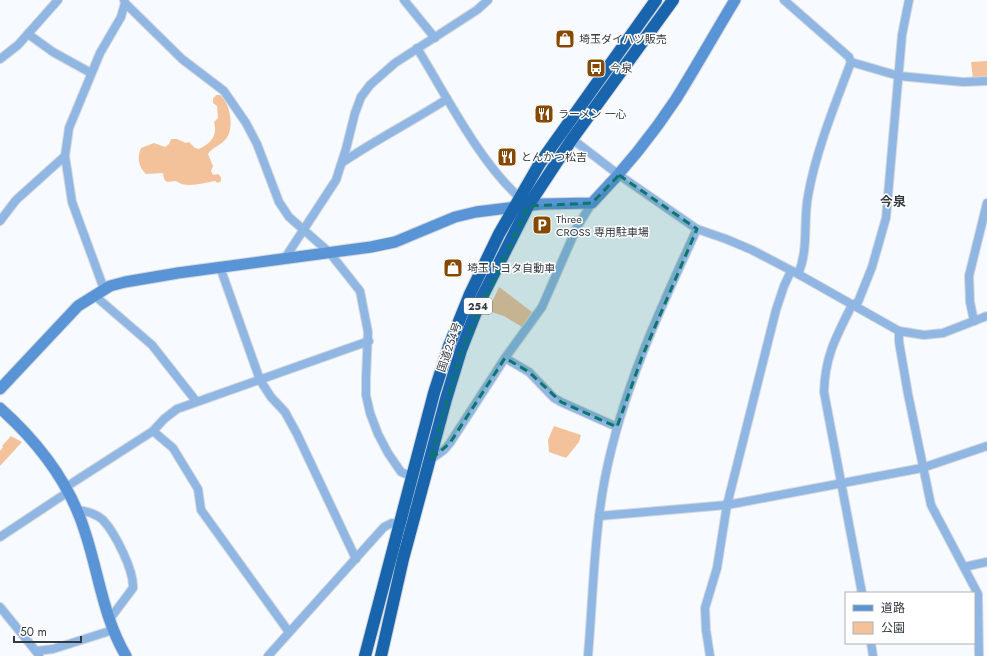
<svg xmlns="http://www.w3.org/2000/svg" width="987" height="656" viewBox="0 0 987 656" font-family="Jost,'Noto Sans JP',sans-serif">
  <rect width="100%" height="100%" fill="#f7fafe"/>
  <g fill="#f3c29b">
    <polygon points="987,61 987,78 973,79 971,62"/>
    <path d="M216,95H220C230,102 235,129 226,139C221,145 213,147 208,154L213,166L211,171L213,175L218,174L221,177V181L218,183L215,181C202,183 187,189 176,181L167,182L164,179L163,173L146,174C138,166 137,158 141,148L154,143L165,147L169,144L171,139H177L186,143L189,142L195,148L199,149C211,143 218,136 214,122L218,118L217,106L213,103V99Z"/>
    <polygon points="499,287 532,312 522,327 504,316 488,311"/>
    <polygon points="554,426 581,435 579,442 566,458 549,452 548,440"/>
    <polygon points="11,436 22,442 0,466 0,451 3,447 2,446"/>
  </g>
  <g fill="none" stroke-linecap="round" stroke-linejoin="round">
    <g stroke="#d4d7dc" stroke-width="10">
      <g id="street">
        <polyline points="124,0 125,3 182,59 224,91 246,123 257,144 279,202 289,217 329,252 360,291 368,332 366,378 366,395 370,413 378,434 388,453 401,472 413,477"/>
        <polyline points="404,0 435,38"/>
        <polyline points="784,0 849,57 851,62 899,76 963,82 987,81"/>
        <polyline points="28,34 53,52 91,73"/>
        <path d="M417,48C446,95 479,161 519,197"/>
        <polyline points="0,59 18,45 58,0"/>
        <polyline points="572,139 619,175 697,229 726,239 752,250 798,274 899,331 924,335 943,333 987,316"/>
        <path d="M343,162C377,139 413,121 447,99"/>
        <polyline points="0,221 16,200 65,156"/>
        <polyline points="285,258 336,180 346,149 355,113 361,97 370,85 395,63 477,10 488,0"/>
        <polyline points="220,267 260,380 271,397 285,412 297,434 356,559"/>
        <path d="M798,274C809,250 803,221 808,196C816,150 835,105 851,62"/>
        <polyline points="104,289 72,202 65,156 69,128 100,53 121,17 125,3"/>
        <polyline points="94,295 152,345 196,401"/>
        <polyline points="974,321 970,302 969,276 987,203"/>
        <polyline points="899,331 899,342 908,394 931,505 978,594 979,656"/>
        <polyline points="505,358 529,372 554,398 561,402 617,427"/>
        <polyline points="153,431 173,448 198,489 201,510 289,632"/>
        <polyline points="430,460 444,450 450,443 505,358 542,307 577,227 592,203"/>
        <polyline points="66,487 153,431 164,419 177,409 369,341"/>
        <path d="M77,510C87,511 95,513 103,520C115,533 134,570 133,588L109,620"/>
        <polyline points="599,516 727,505 922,468 987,446"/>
        <polyline points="0,537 68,492"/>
        <polyline points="964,567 987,562"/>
        <path d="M862,593L824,392C825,356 836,337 852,305L858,302L872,267L886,218L902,35L909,0"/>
        <polyline points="0,607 39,655"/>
        <polyline points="871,643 873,656"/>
        <polyline points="36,651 53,649 113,630"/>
        <polyline points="268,656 384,527 392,523 400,525"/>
        <path d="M588,656C593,598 594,535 605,478C622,391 660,309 697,229"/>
        <polyline points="710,656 706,630 705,608 717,568 727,505 776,310 784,286 791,271"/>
      </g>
    </g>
    <g stroke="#d4d7dc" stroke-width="13">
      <g id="secondary">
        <path d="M0,389L78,306L110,286L125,282L178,273L371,247L395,242L455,217L476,212L541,204L592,203C623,171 651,137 676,99C696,67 715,33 735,0"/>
        <path d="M0,408C38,442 70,483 85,532C99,574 103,617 126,656"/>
      </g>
    </g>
    <g stroke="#d4d7dc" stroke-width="14">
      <g id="highway">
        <polyline points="365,656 434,393 449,346 470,294 499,234 540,163 656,0"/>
        <polyline points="381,656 403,559 446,399 461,350 481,299 528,206 572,139 673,0"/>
      </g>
    </g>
    <use href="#street" stroke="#90b7e3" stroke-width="8"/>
    <use href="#secondary" stroke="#5994d6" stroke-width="11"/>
    <use href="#highway" stroke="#1865ae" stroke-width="12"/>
  </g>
  <path fill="#0f766e" fill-opacity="0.2" stroke="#0f766e" stroke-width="3" stroke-dasharray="8 5" stroke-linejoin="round" d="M619,175L697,229L642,357L617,427L561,402L529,372L505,358L450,443L430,460L461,350L528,206L592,203Z"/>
  <defs>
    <g id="shop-square" transform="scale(1)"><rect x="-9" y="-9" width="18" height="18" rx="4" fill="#854902" stroke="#fff"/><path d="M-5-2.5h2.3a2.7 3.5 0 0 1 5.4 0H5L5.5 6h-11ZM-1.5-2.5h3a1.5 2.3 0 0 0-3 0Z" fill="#fff"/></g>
    <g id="bus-square" transform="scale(1)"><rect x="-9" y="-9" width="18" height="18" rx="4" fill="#854902" stroke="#fff"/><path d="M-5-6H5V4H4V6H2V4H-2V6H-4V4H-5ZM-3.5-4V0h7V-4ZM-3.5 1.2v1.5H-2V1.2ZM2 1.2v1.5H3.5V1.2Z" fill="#fff"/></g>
    <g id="restaurant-square" transform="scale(1)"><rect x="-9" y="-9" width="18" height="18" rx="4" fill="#854902" stroke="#fff"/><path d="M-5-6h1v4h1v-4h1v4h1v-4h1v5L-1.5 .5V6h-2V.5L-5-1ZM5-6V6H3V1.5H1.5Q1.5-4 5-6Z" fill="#fff"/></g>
    <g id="parking-square" transform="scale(1)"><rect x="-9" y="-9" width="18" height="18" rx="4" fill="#854902" stroke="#fff"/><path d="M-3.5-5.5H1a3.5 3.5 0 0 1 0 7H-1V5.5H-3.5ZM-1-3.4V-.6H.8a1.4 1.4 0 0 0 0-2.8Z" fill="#fff"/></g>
  </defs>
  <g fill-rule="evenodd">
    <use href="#shop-square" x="565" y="39"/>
    <use href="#bus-square" x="596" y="68"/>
    <use href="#restaurant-square" x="544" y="114"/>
    <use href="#restaurant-square" x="507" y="157"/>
    <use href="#parking-square" x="542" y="225"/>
    <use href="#shop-square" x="453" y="268"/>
  </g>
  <g text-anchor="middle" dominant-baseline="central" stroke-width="3" stroke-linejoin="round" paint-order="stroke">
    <rect fill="#fff" stroke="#70747a" stroke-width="1" x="464" y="298" width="28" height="16" rx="3"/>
    <g font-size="10" font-weight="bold" fill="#323941">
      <text x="478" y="306">254</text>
    </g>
    <g font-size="11" fill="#323941" stroke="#fff" text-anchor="start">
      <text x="579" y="39">埼玉ダイハツ販売</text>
      <text x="610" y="68">今泉</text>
      <text x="558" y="114">ラーメン 一心</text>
      <text x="521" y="157">とんかつ松吉</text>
      <text x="556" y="219">Three<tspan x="556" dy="13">CROSS 専用駐車場</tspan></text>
      <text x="467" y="268">埼玉トヨタ自動車</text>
    </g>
    <g font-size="11" fill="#323941" stroke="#fff">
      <text transform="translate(449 347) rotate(-71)">国道254号</text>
    </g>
    <g font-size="13" font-weight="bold" fill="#323941" stroke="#fff">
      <text x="893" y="201">今泉</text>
    </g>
  </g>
  <rect x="845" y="592" width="130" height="52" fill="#ffffff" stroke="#adb0b3"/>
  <rect x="853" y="605" width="20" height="6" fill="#5994d6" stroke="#adb0b3"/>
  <text x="881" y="612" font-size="12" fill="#323941">道路</text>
  <rect x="853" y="622" width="20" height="12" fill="#f3c29b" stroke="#adb0b3"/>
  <text x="881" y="632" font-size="12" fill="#323941">公園</text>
  <path d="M14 636v6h67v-6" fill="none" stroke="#323941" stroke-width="2"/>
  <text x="20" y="636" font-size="12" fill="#323941" stroke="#ffffff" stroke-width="3" paint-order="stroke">50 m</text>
</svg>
